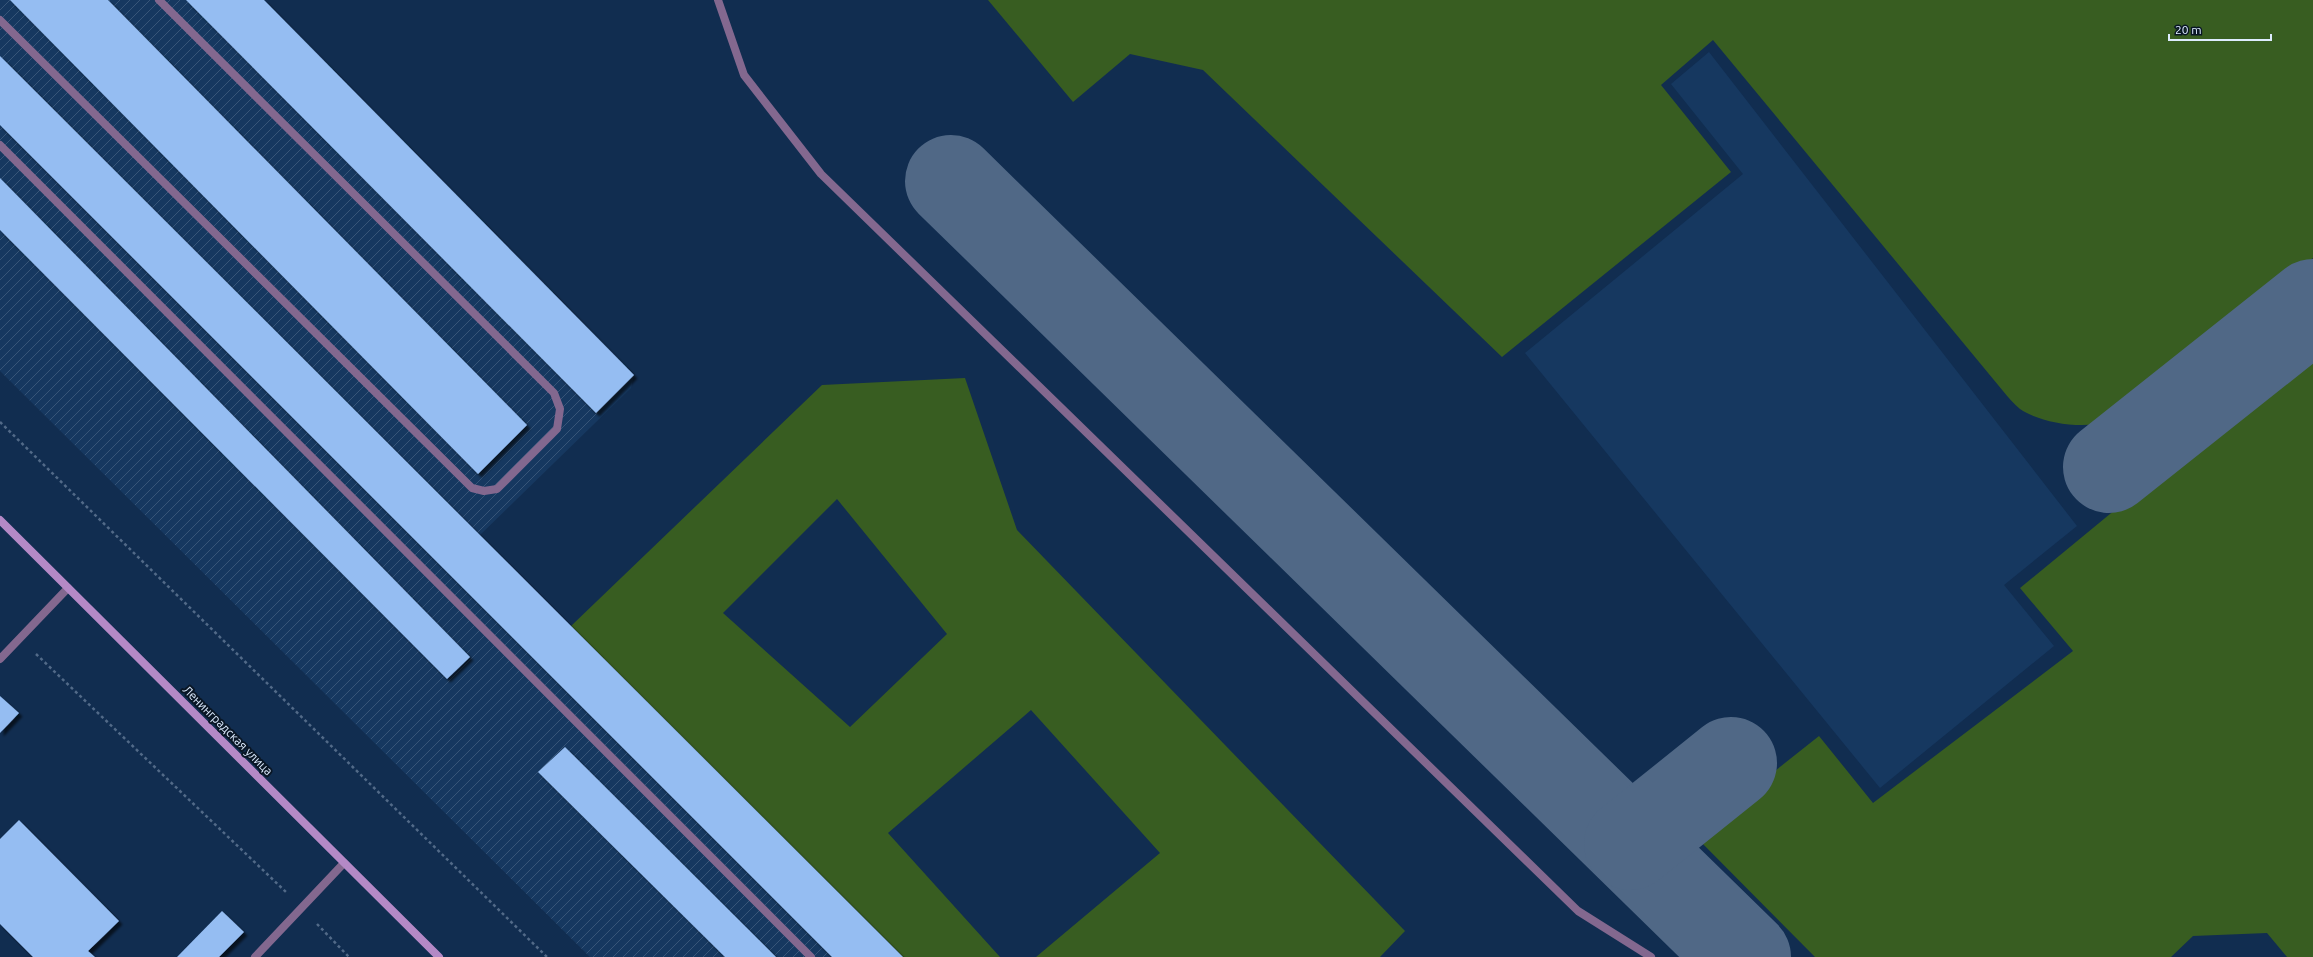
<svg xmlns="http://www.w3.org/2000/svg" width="2313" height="957" viewBox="0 0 2313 957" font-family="Ubuntu,sans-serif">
  <defs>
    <pattern id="industrial-furrows" width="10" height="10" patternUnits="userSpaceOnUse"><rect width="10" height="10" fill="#163860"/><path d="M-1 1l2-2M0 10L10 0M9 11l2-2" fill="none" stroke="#375578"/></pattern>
    <filter id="shadow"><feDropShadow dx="3.5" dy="3.5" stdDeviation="1" flood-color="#0009"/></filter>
  </defs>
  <rect width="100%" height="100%" fill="#112d50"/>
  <polygon fill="#163860" points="1709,52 2077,526 2004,585 2054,646 1880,788 1525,353 1743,174 1671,84"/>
  <polygon fill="url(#industrial-furrows)" points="0,0 264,0 634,375 631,388 480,535 903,957 590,957 0,371"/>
  <g fill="#385d21" fill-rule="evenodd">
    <path d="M988,0H2313V258L2124,413C2119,415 2114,419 2108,421C2085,430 2040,423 2020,409C2014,404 2008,397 2003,391L1713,40L1661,85L1731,172L1502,357L1203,70L1130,54L1073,102Z"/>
    <polygon points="2313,347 2313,957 2287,957 2267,933 2193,936 2171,957 1815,957 1694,835 1819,736 1873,803 2073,651 2020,588"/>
    <path d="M965,378L1017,530L1405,931L1380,957H1036L1160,853L1031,710L888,833L1000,957H903L571,626L822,385ZM837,499L947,634L850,727L723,613Z"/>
  </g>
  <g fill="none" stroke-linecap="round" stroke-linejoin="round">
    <g stroke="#506886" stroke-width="92">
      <polyline points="951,181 1745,957"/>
      <polyline points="2109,467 2313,305"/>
      <polyline points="1630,844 1731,763"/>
    </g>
  </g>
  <g fill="#95bdf2" filter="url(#shadow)">
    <polygon points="10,0 108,0 527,425 478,474"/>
    <polygon points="186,0 264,0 634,375 596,413"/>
    <polygon points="0,56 571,626 903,957 832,957 0,125"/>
    <polygon points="0,178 470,657 447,679 0,230"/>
    <polygon points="0,696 19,713 0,733"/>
    <polygon points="565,747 776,957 725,957 538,772"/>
    <polygon points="19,820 119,921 88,951 95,957 33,957 0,924 0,839"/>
    <polygon points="222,911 244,932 219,957 177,957"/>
  </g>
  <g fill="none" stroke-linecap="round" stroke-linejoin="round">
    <g stroke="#526a88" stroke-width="2.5" stroke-dasharray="3 3" stroke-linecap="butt">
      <polyline points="0,422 547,957"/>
      <polyline points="36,654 286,892"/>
      <polyline points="317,924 349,957"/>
    </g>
    <g stroke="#83688f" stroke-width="8">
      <polyline points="718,0 744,75 821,174 1578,911 1651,957"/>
      <polyline points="0,20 472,488 484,491 497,489 557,429 560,409 554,393 159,0"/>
      <polyline points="0,145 811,957"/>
      <polyline points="255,957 344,863"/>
    </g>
    <polyline stroke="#83688f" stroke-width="8" points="0,659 68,588"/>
    <polyline stroke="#b489c6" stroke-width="8" points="0,520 439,957"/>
  </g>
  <g text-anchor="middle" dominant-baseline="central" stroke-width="4" stroke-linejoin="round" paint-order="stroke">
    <g font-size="12" fill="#deecff" stroke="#091625">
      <text transform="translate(228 730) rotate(45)">Ленинградская улица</text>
    </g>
  </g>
  <path d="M2169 34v6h102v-6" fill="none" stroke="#deecff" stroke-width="2"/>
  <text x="2175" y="34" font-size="12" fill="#deecff" stroke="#091625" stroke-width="3" paint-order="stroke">20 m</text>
</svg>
